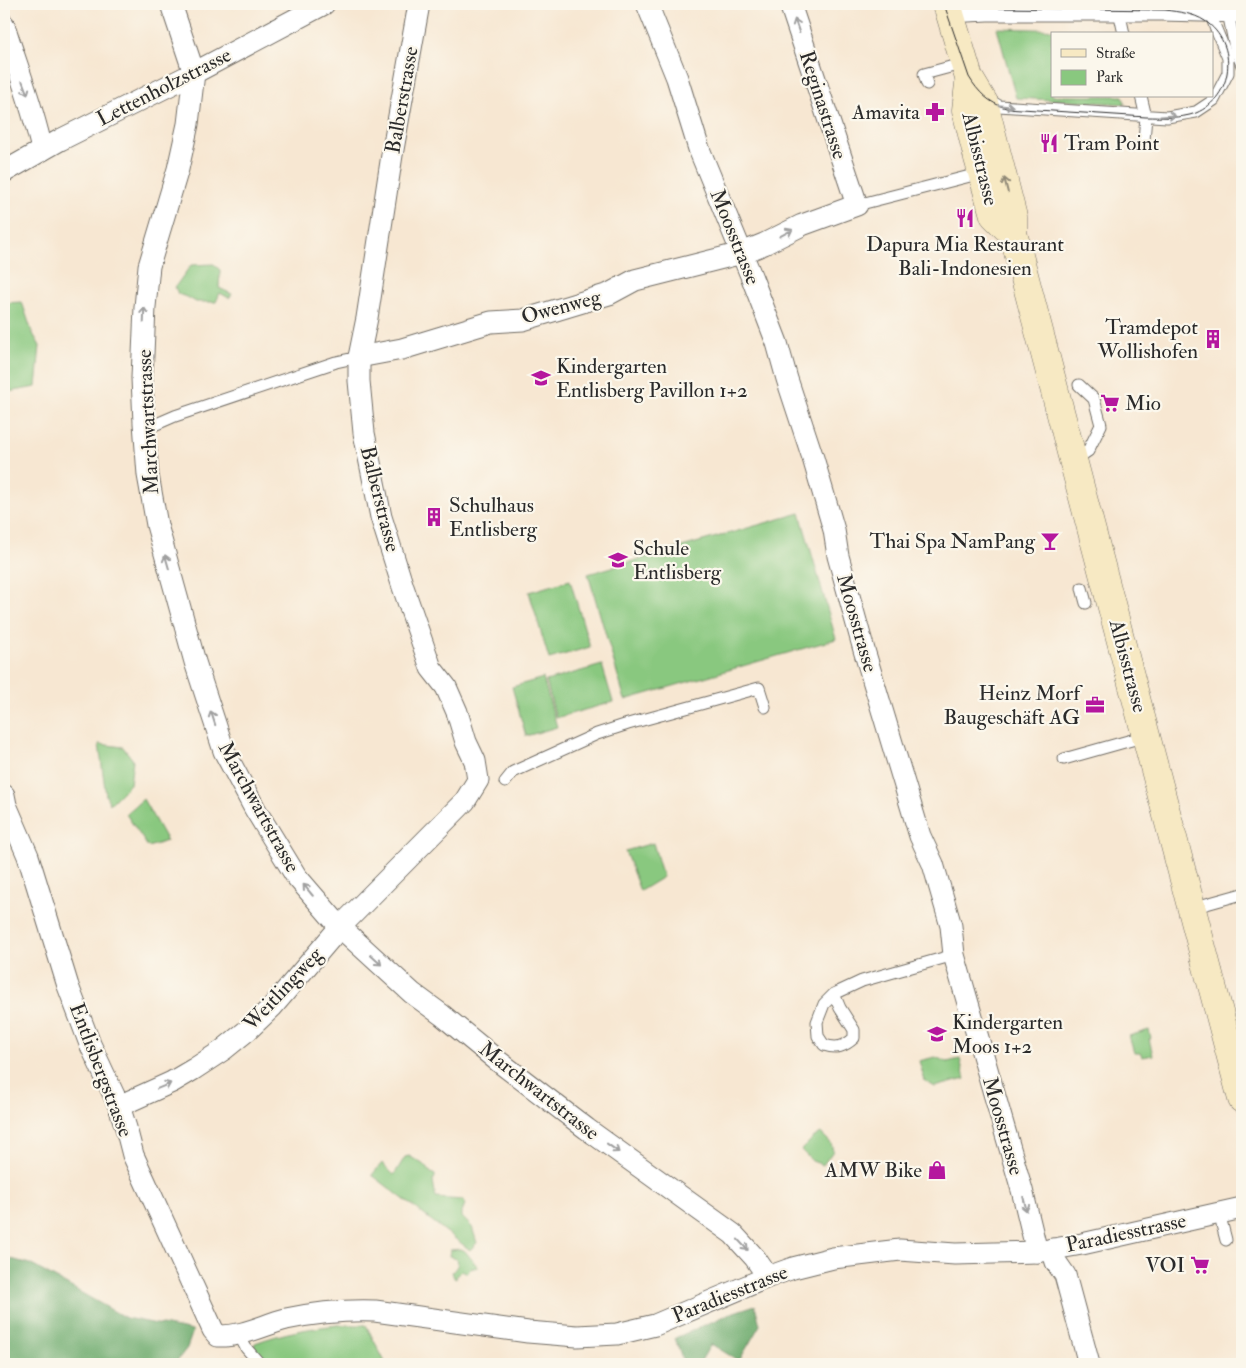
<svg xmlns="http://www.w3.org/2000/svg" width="1246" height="1368" viewBox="0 0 1246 1368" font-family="'IM FELL Double Pica',serif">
  <rect width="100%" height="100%" fill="#fbf7ec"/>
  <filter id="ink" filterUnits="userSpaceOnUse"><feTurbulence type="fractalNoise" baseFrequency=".02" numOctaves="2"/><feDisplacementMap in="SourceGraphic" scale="10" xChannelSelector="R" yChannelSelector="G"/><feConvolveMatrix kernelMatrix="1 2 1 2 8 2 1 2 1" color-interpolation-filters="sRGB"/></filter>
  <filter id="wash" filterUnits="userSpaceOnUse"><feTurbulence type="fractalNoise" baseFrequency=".0096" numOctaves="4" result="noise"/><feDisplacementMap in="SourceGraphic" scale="20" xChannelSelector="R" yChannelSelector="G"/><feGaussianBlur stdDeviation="1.12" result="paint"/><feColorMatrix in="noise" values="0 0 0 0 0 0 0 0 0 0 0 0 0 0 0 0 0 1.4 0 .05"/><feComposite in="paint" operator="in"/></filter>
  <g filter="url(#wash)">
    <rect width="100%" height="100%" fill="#f7e7d2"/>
    <g fill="#89c87f" stroke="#5a7a55">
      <polygon points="997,28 1106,31 1106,34 1052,34 1052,96 1123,96 1125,104 1016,98"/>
      <polygon points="214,264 220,270 219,288 232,294 229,298 220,293 216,302 196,302 189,298 178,294 175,287 191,265"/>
      <polygon points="22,302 32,332 40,346 36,387 8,392 4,380 4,303"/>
      <polygon points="800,513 836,639 625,700 588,574"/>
      <polygon points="570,580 590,647 549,659 529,592"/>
      <polygon points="602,665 613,702 556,718 546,681"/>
      <polygon points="543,678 557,727 526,736 512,687"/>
      <polygon points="99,744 123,747 133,760 130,784 110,804 106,796"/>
      <polygon points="143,799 167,841 148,847 126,814"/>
      <polygon points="653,843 663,877 640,891 625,851"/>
      <polygon points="1149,1030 1151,1038 1149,1039 1153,1055 1142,1057 1140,1053 1134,1053 1129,1036"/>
      <polygon points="935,1057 947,1062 960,1059 965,1079 935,1087 925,1081 919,1061"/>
      <polygon points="821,1133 831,1143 833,1151 823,1165 812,1161 801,1150 813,1138"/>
      <polygon points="409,1156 426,1166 430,1172 435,1175 435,1177 433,1181 436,1198 463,1200 465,1204 462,1212 462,1217 472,1227 477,1243 470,1250 372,1175 382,1163 394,1175 405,1157"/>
      <path d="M460,1249L465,1251L478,1267L470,1269L467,1273L462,1270L457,1275L456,1279L454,1278L452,1272C456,1268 459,1265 457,1259L449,1256L450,1250Z"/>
      <path d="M338,1325H366L386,1364H234L244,1356L251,1364L260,1356L253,1349L255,1343C282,1333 309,1328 338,1325Z"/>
    </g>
    <g fill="#6eac6e" stroke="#4c6c4c">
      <polygon points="4,1257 30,1264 126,1318 193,1331 187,1348 176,1362 177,1364 4,1364"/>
      <polygon points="755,1305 760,1325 739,1361 711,1344 699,1364 684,1364 675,1338 734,1312"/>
    </g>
  </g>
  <g filter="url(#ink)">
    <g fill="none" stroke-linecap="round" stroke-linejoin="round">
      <g stroke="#726d65" stroke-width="13">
        <g id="service">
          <polyline points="1119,11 1124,34"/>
          <polyline points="1228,12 1235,48 1242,65"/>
          <polyline points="927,84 924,74 965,63"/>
          <polyline points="1141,96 1146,117 1144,140"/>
          <polyline points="986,98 999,106 1167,117 1196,112 1214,100 1228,73 1228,58 1215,27 1210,11"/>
          <polyline points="857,205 974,175"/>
          <polyline points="145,429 175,416 336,362 359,357"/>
          <polyline points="1072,458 1082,455 1088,451 1101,425 1094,399 1079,385"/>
          <polyline points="1082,588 1086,603"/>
          <polyline points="1064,759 1146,736"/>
          <polyline points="505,782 513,772 597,734 628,724 759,688 765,707"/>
          <polyline points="1192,908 1242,894"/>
          <path d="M834,994L840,1008L854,1030V1038C844,1047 837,1049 824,1045L818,1036L817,1022L824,1004L834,994L862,981L954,955"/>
          <polyline points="1219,1213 1226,1240"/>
          <polyline points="239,1335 246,1348 260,1364"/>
        </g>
      </g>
      <g stroke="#726d65" stroke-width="23">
        <g id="minor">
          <polyline points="171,4 194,73 188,124 178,169 149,266 145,307 142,378 144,423 148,475 157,525 195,662 224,751 255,809 296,876 340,927 412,993 442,1015 498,1061 587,1129 733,1234 755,1258 768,1277"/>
          <polyline points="647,4 677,78 699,149 752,278 777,343 787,379 813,458 834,530 838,556 864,650 920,836 933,864 951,926 954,955 1022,1190 1037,1252"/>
          <polyline points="949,12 987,10 1161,10 1242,12"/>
          <path d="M4,25C17,67 33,107 42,150"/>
          <polyline points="4,172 60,140 194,73 324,4"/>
          <polyline points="359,357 402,349 491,322 523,320 609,294 635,280 742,253 764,244 802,225 857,205 790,4"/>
          <path d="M4,795L6,805L28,856L68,986L90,1044L119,1106L126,1128L133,1155L213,1330L218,1336C242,1337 263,1325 286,1319C315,1313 346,1310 375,1311L528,1332L577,1336L617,1334L655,1325L768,1277L793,1268L833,1258L900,1250L955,1254L1037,1252L1082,1244L1242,1208"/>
          <polyline points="119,1106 172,1082 194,1069 223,1050 249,1029 272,1007 340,927 465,801 478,780 475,761 466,742 457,712 446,687 431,668 403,587 381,517 364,433 359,381 359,357 367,318 392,155 419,4"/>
          <polyline points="1052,1249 1056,1262 1065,1275 1089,1364"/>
        </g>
      </g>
      <g stroke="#726d65" stroke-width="29">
        <g id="secondary">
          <polyline points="947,4 969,78 984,103 1013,217 1013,233 1242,1099"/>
          <polyline points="969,84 966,110 978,158 994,215 1006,227"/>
        </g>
      </g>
      <use href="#service" stroke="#fff" stroke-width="11"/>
      <use href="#minor" stroke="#fff" stroke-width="21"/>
      <use href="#secondary" stroke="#f7e9c3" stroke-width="28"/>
      <path stroke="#2b2b2b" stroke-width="1" d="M944,4L969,77C978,92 989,103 1006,108L1146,117C1163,117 1180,119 1196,113C1234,97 1239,44 1205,21C1193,13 1179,12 1165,10L998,8L986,7L974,4"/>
    </g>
    <defs><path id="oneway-shaft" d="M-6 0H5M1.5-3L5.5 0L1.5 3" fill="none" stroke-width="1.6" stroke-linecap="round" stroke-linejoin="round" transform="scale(1.25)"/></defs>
    <g stroke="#a0a0a0">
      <use href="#oneway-shaft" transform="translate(797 26) rotate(-109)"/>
      <use href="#oneway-shaft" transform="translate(25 88) rotate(69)"/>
      <use href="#oneway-shaft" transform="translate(1006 106) rotate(6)"/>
      <use href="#oneway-shaft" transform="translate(1168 116) rotate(-4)"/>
      <use href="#oneway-shaft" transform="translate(786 233) rotate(-28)"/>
      <use href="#oneway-shaft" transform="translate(144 315) rotate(-88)"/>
      <use href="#oneway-shaft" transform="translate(167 562) rotate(-106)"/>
      <use href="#oneway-shaft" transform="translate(213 718) rotate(-108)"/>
      <use href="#oneway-shaft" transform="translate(308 890) rotate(-130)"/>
      <use href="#oneway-shaft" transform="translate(376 960) rotate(42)"/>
      <use href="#oneway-shaft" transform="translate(164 1086) rotate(-23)"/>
      <use href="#oneway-shaft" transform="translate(613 1148) rotate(36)"/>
      <use href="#oneway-shaft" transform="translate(1025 1204) rotate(76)"/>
      <use href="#oneway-shaft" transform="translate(743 1245) rotate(47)"/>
    </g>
    <use stroke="#918a77" href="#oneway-shaft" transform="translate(1006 185) rotate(-104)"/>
  </g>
  <defs>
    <g id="pharmacy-bare" transform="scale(1.5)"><path d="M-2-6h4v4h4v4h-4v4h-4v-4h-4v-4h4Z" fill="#b5179e" stroke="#fbf7ec" stroke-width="2.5" paint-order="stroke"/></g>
    <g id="restaurant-bare" transform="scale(1.5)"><path d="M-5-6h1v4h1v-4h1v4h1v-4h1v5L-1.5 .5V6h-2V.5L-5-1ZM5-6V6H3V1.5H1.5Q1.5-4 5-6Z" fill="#b5179e" stroke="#fbf7ec" stroke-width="2.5" paint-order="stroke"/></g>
    <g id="building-bare" transform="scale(1.5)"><path d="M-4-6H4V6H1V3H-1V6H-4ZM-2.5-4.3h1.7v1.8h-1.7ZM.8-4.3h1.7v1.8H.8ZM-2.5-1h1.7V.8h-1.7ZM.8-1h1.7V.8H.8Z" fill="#b5179e" stroke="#fbf7ec" stroke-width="2.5" paint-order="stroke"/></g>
    <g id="school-bare" transform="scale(1.5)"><path d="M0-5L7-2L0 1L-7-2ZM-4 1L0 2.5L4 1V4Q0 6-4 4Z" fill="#b5179e" stroke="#fbf7ec" stroke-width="2.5" paint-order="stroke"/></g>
    <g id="supermarket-bare" transform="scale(1.5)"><path d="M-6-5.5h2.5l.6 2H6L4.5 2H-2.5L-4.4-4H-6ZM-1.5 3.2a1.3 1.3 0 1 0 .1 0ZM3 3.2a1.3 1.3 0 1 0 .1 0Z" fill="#b5179e" stroke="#fbf7ec" stroke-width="2.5" paint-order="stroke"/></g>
    <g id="bar-bare" transform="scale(1.5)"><path d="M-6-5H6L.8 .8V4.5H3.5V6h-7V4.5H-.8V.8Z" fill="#b5179e" stroke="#fbf7ec" stroke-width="2.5" paint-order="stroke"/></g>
    <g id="office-bare" transform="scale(1.5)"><path d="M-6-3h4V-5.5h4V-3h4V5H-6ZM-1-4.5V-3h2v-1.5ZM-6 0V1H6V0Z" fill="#b5179e" stroke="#fbf7ec" stroke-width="2.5" paint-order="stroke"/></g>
    <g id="shop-bare" transform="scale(1.5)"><path d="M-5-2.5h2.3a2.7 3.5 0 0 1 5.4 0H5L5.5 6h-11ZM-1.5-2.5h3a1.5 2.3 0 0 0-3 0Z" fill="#b5179e" stroke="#fbf7ec" stroke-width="2.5" paint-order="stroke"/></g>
  </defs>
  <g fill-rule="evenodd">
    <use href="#pharmacy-bare" x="935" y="112"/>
    <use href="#restaurant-bare" x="1049" y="143"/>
    <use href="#restaurant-bare" x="965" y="218"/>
    <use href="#building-bare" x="1213" y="339"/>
    <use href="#school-bare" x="541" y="378"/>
    <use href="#supermarket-bare" x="1110" y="403"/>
    <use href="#building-bare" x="434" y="517"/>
    <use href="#bar-bare" x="1050" y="541"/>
    <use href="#school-bare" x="618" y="560"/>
    <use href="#office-bare" x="1095" y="705"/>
    <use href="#school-bare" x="937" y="1034"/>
    <use href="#shop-bare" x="937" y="1170"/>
    <use href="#supermarket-bare" x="1200" y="1265"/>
  </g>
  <g text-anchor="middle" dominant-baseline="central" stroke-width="4.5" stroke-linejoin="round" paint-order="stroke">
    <g font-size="21" fill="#2b2b2b" stroke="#fbf7ec">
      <text transform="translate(164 87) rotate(-27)">Lettenholzstrasse</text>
      <text transform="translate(402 100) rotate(-80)">Balberstrasse</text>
      <text transform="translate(823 105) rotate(72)">Reginastrasse</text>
      <text transform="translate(980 159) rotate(76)">Albisstrasse</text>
      <text transform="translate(735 237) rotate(68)">Moosstrasse</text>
      <text transform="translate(561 307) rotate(-15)">Owenweg</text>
      <text transform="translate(148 422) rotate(-93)">Marchwartstrasse</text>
      <text transform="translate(380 499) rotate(76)">Balberstrasse</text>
      <text transform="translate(857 623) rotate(74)">Moosstrasse</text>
      <text transform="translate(1128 666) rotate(75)">Albisstrasse</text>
      <text transform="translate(259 807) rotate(61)">Marchwartstrasse</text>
      <text transform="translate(283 989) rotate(-47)">Weitlingweg</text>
      <text transform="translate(101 1070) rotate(69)">Entlisbergstrasse</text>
      <text transform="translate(539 1091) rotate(38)">Marchwartstrasse</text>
      <text transform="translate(1003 1126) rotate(74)">Moosstrasse</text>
      <text transform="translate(1126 1233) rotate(-12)">Paradiesstrasse</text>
      <text transform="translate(730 1294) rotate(-22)">Paradiesstrasse</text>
    </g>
    <g font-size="21" fill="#2b2b2b" stroke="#fbf7ec" text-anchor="end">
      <text x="920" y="112">Amavita</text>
      <text x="1064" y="143" text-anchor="start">Tram Point</text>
      <text x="965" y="244" text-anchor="middle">Dapura Mia Restaurant<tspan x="965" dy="24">Bali-Indonesien</tspan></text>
      <text x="1198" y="327">Tramdepot<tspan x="1198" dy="24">Wollishofen</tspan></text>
      <text x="556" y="366" text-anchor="start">Kindergarten<tspan x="556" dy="24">Entlisberg Pavillon 1+2</tspan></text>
      <text x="1125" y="403" text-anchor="start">Mio</text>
      <text x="449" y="505" text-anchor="start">Schulhaus<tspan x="449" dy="24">Entlisberg</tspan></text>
      <text x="1035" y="541">Thai Spa NamPang</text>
      <text x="633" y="548" text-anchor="start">Schule<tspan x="633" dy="24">Entlisberg</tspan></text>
      <text x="1080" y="693">Heinz Morf<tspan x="1080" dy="24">Baugeschäft AG</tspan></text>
      <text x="952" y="1022" text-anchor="start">Kindergarten<tspan x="952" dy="24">Moos 1+2</tspan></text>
      <text x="922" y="1170">AMW Bike</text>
      <text x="1185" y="1265">VOI</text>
    </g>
  </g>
  <rect width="1246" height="1368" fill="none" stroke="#fbf7ec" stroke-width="20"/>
  <rect x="1051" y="32" width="162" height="65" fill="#fbf7ec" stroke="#a8a59f"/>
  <rect x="1061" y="49" width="25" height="8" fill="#f7e9c3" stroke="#a8a59f"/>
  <text x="1096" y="58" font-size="15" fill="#2b2b2b">Straße</text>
  <rect x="1061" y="70" width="25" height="15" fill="#89c87f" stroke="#a8a59f"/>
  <text x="1096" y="82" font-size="15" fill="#2b2b2b">Park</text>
</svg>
